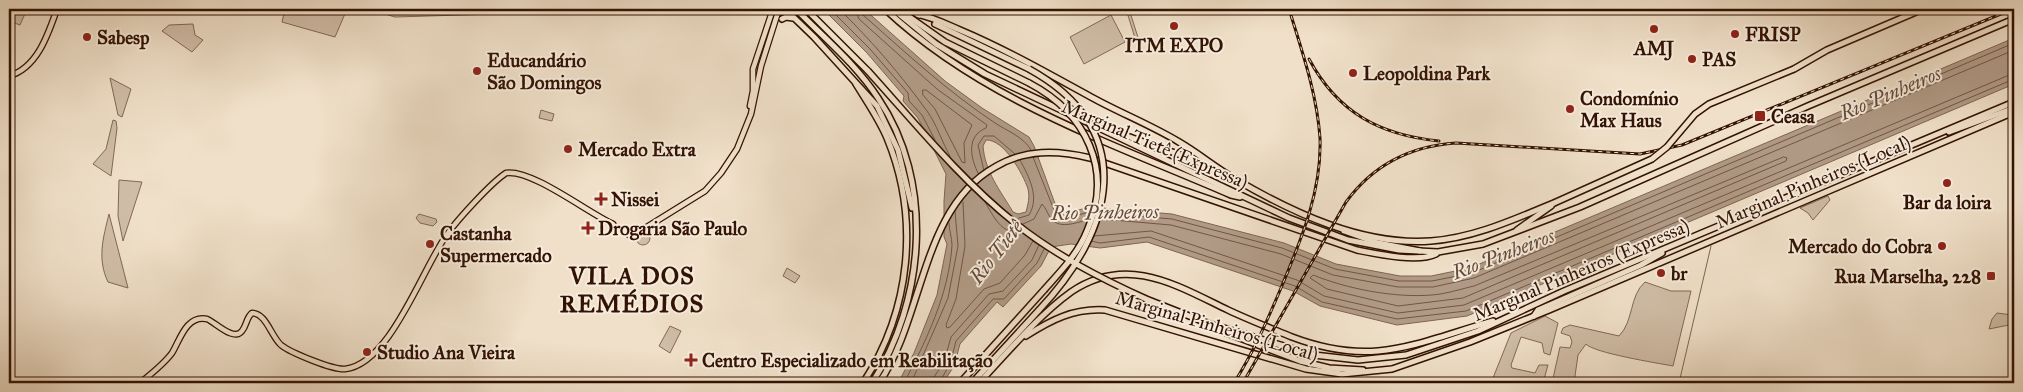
<svg xmlns="http://www.w3.org/2000/svg" width="2023" height="392" viewBox="0 0 2023 392" font-family="'IM FELL Great Primer',serif">
  <rect width="100%" height="100%" fill="#f0e0c9"/>
  <filter id="stains"><feTurbulence type="fractalNoise" baseFrequency=".004" numOctaves="4"/><feColorMatrix values="0 0 0 0 .2 0 0 0 0 .09 0 0 0 0 .02 0 0 0 .5 -.17"/></filter>
  <radialGradient id="worn" r=".72"><stop offset=".6" stop-color="#630" stop-opacity="0"/><stop offset="1" stop-color="#630" stop-opacity=".3"/></radialGradient>
  <g fill="#d0bda7" stroke="#826855">
    <polygon points="9,9 27,9 20,25 9,21"/>
    <polygon points="285,9 347,9 335,37 282,22"/>
    <polygon points="368,9 503,9 495,14 395,17"/>
    <polygon points="1126,9 1129,9 1142,50 1139,51"/>
    <polygon points="1111,15 1125,42 1084,64 1070,37"/>
    <polygon points="193,24 195,35 203,40 192,52 162,31 169,25"/>
    <polygon points="110,78 131,89 122,117 118,115"/>
    <polygon points="541,110 554,114 552,121 539,118"/>
    <polygon points="113,120 116,121 117,128 111,176 93,164 106,149"/>
    <polygon points="119,180 142,182 123,241 118,216"/>
    <polygon points="1828,196 1830,200 1813,220 1808,213 1800,208"/>
    <path d="M109,214L128,288L108,282C97,259 103,238 109,214Z"/>
    <polygon points="419,214 436,219 437,222 433,226 420,223 416,218"/>
    <circle cx="643" cy="238" r="7"/>
    <polygon points="787,268 800,276 795,283 783,276"/>
    <path d="M1645,282L1671,291H1691L1673,366C1657,363 1594,353 1586,344L1578,355L1574,383H1552L1560,347L1570,348L1572,342L1570,336L1561,333L1563,328L1570,325L1619,336C1634,321 1629,296 1645,282Z"/>
    <polygon points="1997,313 2012,315 2014,324 1989,329 1992,319"/>
    <polygon points="1545,316 1558,323 1550,355 1544,353 1542,343 1521,337 1511,365 1512,368 1535,373 1539,365 1548,365 1543,383 1491,383 1511,333"/>
    <polygon points="670,326 681,331 670,353 659,346"/>
  </g>
  <path fill="#b09a86" stroke="#7e6452" fill-rule="evenodd" d="M823,9H864L945,81L982,108L1029,137L1034,146L1054,201L1059,212L1063,214L1090,207L1172,214L1284,243L1336,264L1400,276H1431L1470,268L2014,38V84L1467,316L1397,325L1320,306L1293,291L1147,242L1100,248L1071,244L1051,247L1041,266L1003,307L997,302L960,344L954,366L943,383H898L914,353L937,295L947,244L944,237V201L946,174L918,118L903,101L904,96L867,53ZM986,140C1004,139 1023,174 1028,189C1030,197 1028,204 1026,212L1018,214L1013,212C1000,190 985,172 983,146Z"/>
  <g fill="none" stroke-linecap="round" stroke-linejoin="round">
    <g stroke="#725644" stroke-width="1">
      <polyline points="830,9 870,49 908,93 909,101 922,115 935,140"/>
      <path d="M839,9C872,41 901,75 927,111C937,125 942,142 950,156"/>
      <path d="M855,9L859,19L937,89L987,125L986,128C966,136 970,158 979,175"/>
      <path d="M862,9L863,15C906,53 947,91 995,123C1007,131 1024,137 1031,150"/>
      <polygon points="923,90 926,90 972,125 964,143 965,163 962,162 935,109 923,95"/>
      <polyline points="1033,157 1056,215 1064,219 1089,212"/>
      <path d="M1784,157L1787,158L1786,161L1463,298L1398,306L1327,289L1310,278L1313,275C1348,289 1394,298 1432,295C1446,294 1461,289 1474,286Z"/>
      <polyline points="984,171 978,145 984,136 994,136 1015,154"/>
      <polyline points="963,202 965,246 956,299 946,325 947,328 950,327 984,289 1000,283 1025,255 1033,241"/>
      <path d="M985,202C994,217 1001,234 1021,233"/>
      <polyline points="1102,213 1172,219 1282,248 1335,269 1399,281 1432,281 1472,273 2014,43"/>
      <path d="M1016,219L1029,215C1040,197 1029,177 1020,160"/>
      <polyline points="1101,219 1171,225 1281,254 1333,275 1398,287 1433,287 1474,278 2014,50"/>
      <path d="M1023,224L1034,219L1042,204C1046,208 1047,213 1050,217C1058,230 1075,223 1087,220"/>
      <polyline points="1094,236 1151,231 1297,280 1324,296 1398,313 1464,305 2014,73"/>
      <polyline points="1091,241 1100,243 1149,237 1295,286 1322,302 1397,319 1466,311 2014,79"/>
      <path d="M904,383C926,341 949,294 952,245C952,238 949,230 949,223"/>
      <polyline points="911,383 948,298 958,246 955,211"/>
      <polyline points="933,383 934,377 944,362 951,337 989,294 1003,291 1032,260 1039,245"/>
      <polyline points="939,383 950,364 956,341 993,299 1004,299 1037,263 1044,249"/>
    </g>
    <polyline stroke="#7e6452" stroke-width="1" points="1679,383 1711,246"/>
    <g stroke="#331203" stroke-width="7">
      <g id="major">
        <path d="M9,76C37,68 48,35 57,9"/>
        <polyline points="750,106 753,91 753,69 773,9"/>
        <polyline points="621,229 629,235 634,235 705,191 721,173 737,149 751,114 761,66 779,9"/>
        <path d="M140,383C151,374 164,364 172,353C180,340 186,315 207,319C215,322 234,342 242,331C247,325 246,318 252,313C266,313 271,336 281,345C291,353 333,370 345,369C391,364 423,266 448,233C460,217 491,183 506,173C532,169 588,213 613,224"/>
      </g>
    </g>
    <g stroke="#331203" stroke-width="8">
      <g id="highway">
        <polyline points="785,9 814,37 877,106 898,150 912,208"/>
        <path d="M796,9C824,38 856,64 878,98C935,182 925,301 872,383"/>
        <polyline points="806,9 868,71"/>
        <path d="M885,9C982,100 1111,143 1231,195L1240,197"/>
        <polyline points="893,9 936,44 985,74 1289,218 1348,240 1399,250 1438,252 1483,244 1580,207 1808,106 2014,19"/>
        <polyline points="898,9 945,42 1029,83"/>
        <polyline points="909,9 919,15"/>
        <path d="M917,14C932,17 946,24 960,30C1005,49 1047,73 1091,97C1120,113 1151,125 1179,142C1198,153 1216,168 1235,179C1293,213 1363,246 1431,241C1474,238 1515,219 1554,203"/>
        <polyline points="782,19 786,17 793,18"/>
        <polyline points="935,24 1029,69"/>
        <polyline points="1794,69 1827,50 1923,9"/>
        <path d="M856,84C867,102 879,119 887,138C920,218 911,310 863,383"/>
        <polyline points="1107,129 1195,160 1225,177 1231,178"/>
        <polyline points="1949,132 2014,108"/>
        <polyline points="1517,230 1551,206"/>
        <polyline points="1344,231 1378,243 1420,251"/>
        <polyline points="1146,299 1207,323 1314,355 1358,360 1406,355 1478,331 1564,291 2014,102"/>
        <polyline points="1534,316 1538,310 1641,265 1662,253"/>
        <polyline points="1211,327 1300,361 1329,368 1363,370"/>
        <path d="M1026,336C1051,320 1074,308 1105,310L1306,369L1342,374L1392,369L1470,342L1549,310L2014,112"/>
        <path d="M879,383C924,318 921,208 995,167C1025,149 1057,150 1090,158L1357,250C1377,254 1418,263 1436,254"/>
        <polyline points="960,383 1044,290"/>
        <polyline points="972,383 1039,310"/>
        <path d="M979,383C1006,354 1039,315 1071,292C1127,254 1176,285 1228,310C1249,320 1270,328 1292,337C1374,368 1415,343 1493,321"/>
      </g>
    </g>
    <use href="#major" stroke="#f0e0c9" stroke-width="4.5"/>
    <use href="#highway" stroke="#f0e0c9" stroke-width="5"/>
    <g stroke="#331203" stroke-width="3">
      <g id="rail">
        <path d="M1309,59C1338,113 1380,135 1439,141"/>
        <path d="M1234,383C1253,353 1267,321 1281,288C1301,240 1322,191 1320,138C1317,94 1302,51 1289,9"/>
        <path d="M1243,383L1346,202C1373,165 1410,146 1456,143L1640,154L1682,145L2013,9"/>
      </g>
    </g>
    <use href="#rail" stroke="#f5ebdc" stroke-width="1" stroke-dasharray="4" stroke-linecap="butt"/>
    <g stroke="#331203" stroke-width="8" stroke-linecap="butt">
      <g id="highway-bridge">
        <path d="M1029,69C1140,130 1114,231 1039,310"/>
        <path d="M868,71C915,123 960,179 1015,223C1055,255 1100,278 1146,299"/>
        <path d="M1029,83C1086,113 1114,170 1087,231C1078,254 1060,272 1044,290"/>
        <polyline points="1554,203 1652,159 1667,147 1695,114 1709,104 1794,69"/>
      </g>
    </g>
    <use href="#highway-bridge" stroke="#f0e0c9" stroke-width="5"/>
  </g>
  <g fill="#8f2418" stroke="#f5ebdc" stroke-width="2">
    <circle cx="1174" cy="26" r="5"/>
    <circle cx="1654" cy="29" r="5"/>
    <circle cx="1735" cy="34" r="5"/>
    <circle cx="87" cy="37" r="5"/>
    <circle cx="1692" cy="59" r="5"/>
    <circle cx="477" cy="71" r="5"/>
    <circle cx="1353" cy="73" r="5"/>
    <circle cx="1570" cy="109" r="5"/>
    <rect x="1754" y="110" width="12" height="12" rx="2.5"/>
    <circle cx="568" cy="149" r="5"/>
    <circle cx="1947" cy="183" r="5"/>
    <path d="M598.5 191.5h5v5h5v5h-5v5h-5v-5h-5v-5h5z"/>
    <path d="M585.5 220.5h5v5h5v5h-5v5h-5v-5h-5v-5h5z"/>
    <circle cx="430" cy="244" r="5"/>
    <circle cx="1942" cy="246" r="5"/>
    <circle cx="1661" cy="273" r="5"/>
    <rect x="1986" y="271" width="10" height="10" rx="2.5"/>
    <circle cx="367" cy="352" r="5"/>
    <path d="M688.5 352.5h5v5h5v5h-5v5h-5v-5h-5v-5h5z"/>
  </g>
  <g text-anchor="middle" dominant-baseline="central" stroke-width="4" stroke-linejoin="round" paint-order="stroke">
    <g font-size="19" font-weight="bold" fill="#331203" stroke="#f5ebdc" text-anchor="start">
      <text x="1745" y="34">FRISP</text>
      <text x="97" y="37">Sabesp</text>
      <text x="1174" y="45" text-anchor="middle">ITM EXPO</text>
      <text x="1654" y="48" text-anchor="middle">AMJ</text>
      <text x="1702" y="59">PAS</text>
      <text x="487" y="60">Educandário<tspan x="487" dy="22">São Domingos</tspan></text>
      <text x="1363" y="73">Leopoldina Park</text>
      <text x="1580" y="98">Condomínio<tspan x="1580" dy="22">Max Haus</tspan></text>
      <text x="1771" y="116">Ceasa</text>
      <text x="578" y="149">Mercado Extra</text>
      <text x="611" y="199">Nissei</text>
      <text x="1947" y="202" text-anchor="middle">Bar da loira</text>
      <text x="598" y="228">Drogaria São Paulo</text>
      <text x="440" y="233">Castanha<tspan x="440" dy="22">Supermercado</tspan></text>
      <text x="1932" y="246" text-anchor="end">Mercado do Cobra</text>
      <text x="1671" y="273">br</text>
      <text x="1981" y="276" text-anchor="end">Rua Marselha, 228</text>
      <text x="377" y="352">Studio Ana Vieira</text>
      <text x="702" y="360">Centro Especializado em Reabilitação</text>
    </g>
    <g font-size="19" fill="#331203" stroke="#f5ebdc">
      <text transform="translate(1155 144) rotate(23)">Marginal Tietê (Expressa)</text>
      <text transform="translate(1813 182) rotate(-23)">Marginal Pinheiros (Local)</text>
      <text transform="translate(1581 270) rotate(-23)">Marginal Pinheiros (Expressa)</text>
      <text transform="translate(1217 326) rotate(16)">Marginal Pinheiros (Local)</text>
    </g>
    <g font-size="20" font-style="italic" fill="#654837" stroke="#f5ebdc">
      <text transform="translate(1890 93) rotate(-23)">Rio Pinheiros</text>
      <text transform="translate(1105 212) rotate(-1)">Rio Pinheiros</text>
      <text transform="translate(996 252) rotate(-52)">Rio Tietê</text>
      <text transform="translate(1503 254) rotate(-21)">Rio Pinheiros</text>
    </g>
    <g font-size="24" font-weight="bold" letter-spacing="1" fill="#331203" stroke="#f5ebdc">
      <text x="632" y="276">VILA DOS<tspan x="632" dy="28">REMÉDIOS</tspan></text>
    </g>
  </g>
  <rect width="2023" height="392" fill="none" stroke="#f0e0c9" stroke-width="30"/>
  <rect x="10" y="10" width="2003" height="372" fill="none" stroke="#331203" stroke-width="2.5"/>
  <rect x="15" y="15" width="1993" height="362" fill="none" stroke="#331203"/>
  <rect width="100%" height="100%" filter="url(#stains)"/>
  <rect width="100%" height="100%" fill="url(#worn)"/>
</svg>
